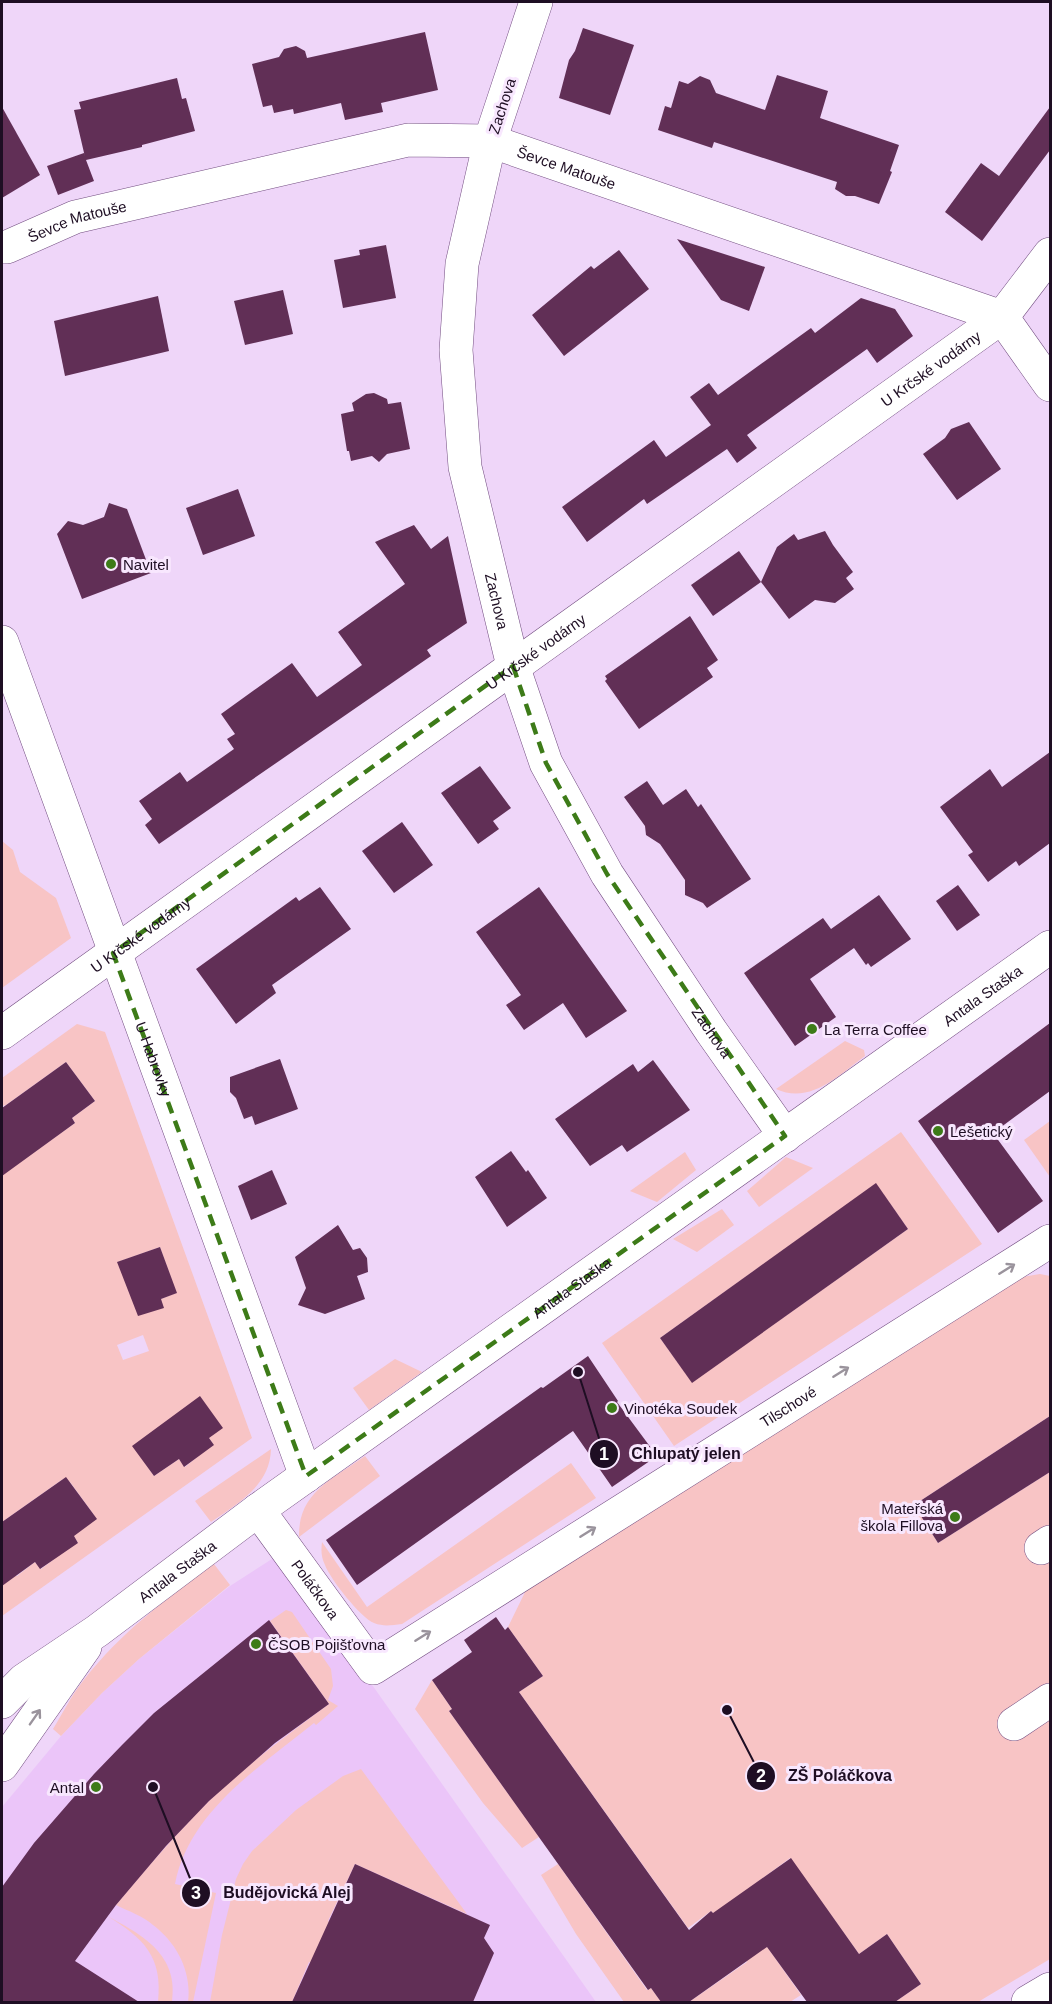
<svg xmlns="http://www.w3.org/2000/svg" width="1052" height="2004" viewBox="0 0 1052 2004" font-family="Helvetica,sans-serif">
  <rect width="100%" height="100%" fill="#efd6f9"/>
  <polygon fill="#ebc5f9" points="275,1557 375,1689 596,2002 2,2002 2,1807 61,1736 102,1693 139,1659 230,1586"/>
  <g fill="#f8c4c5" fill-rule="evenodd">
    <polygon points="2,841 13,850 20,872 56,898 71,938 2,988"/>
    <path d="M77,1024L105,1032L252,1438L2,1616V1563L13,1576H17L35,1562L41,1569L53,1560L48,1553L78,1543L73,1535C81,1529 93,1525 94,1515L70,1482L63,1479L2,1522V1161L9,1170L75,1123L72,1118L95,1101L66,1062L6,1105L2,1106V1078ZM160,1247L176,1293L161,1299L118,1262ZM143,1335L149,1351L123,1360L117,1345ZM209,1438L213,1444L185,1467L179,1459L154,1476L133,1446Z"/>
    <path d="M845,1041L864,1050L865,1056C839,1075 810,1105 776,1089Z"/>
    <polygon points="1050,1121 1050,1177 1024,1140"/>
    <path d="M901,1132L982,1244L674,1446L602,1343ZM876,1184L908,1229L692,1382L660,1338Z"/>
    <polygon points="685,1152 696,1170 657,1202 630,1191"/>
    <polygon points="786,1157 813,1168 759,1207 747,1191"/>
    <polygon points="722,1209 734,1225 697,1252 673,1239"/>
    <polygon points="1040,1274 1050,1276 1050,1416 914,1505 938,1543 1050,1472 1050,1959 978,2002 895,2002 921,1984 887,1934 859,1954 790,1858 714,1914 711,1911 688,1928 519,1692 543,1676 508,1627 527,1588 1022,1277"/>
    <polygon points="395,1359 422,1372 369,1410 353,1388"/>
    <path d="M271,1449C270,1486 238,1503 211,1522L195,1501Z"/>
    <path d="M365,1456L380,1476L299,1537C298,1492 333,1479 365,1456Z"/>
    <path d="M571,1463L596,1498L402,1624C392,1625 384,1627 374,1623C361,1618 330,1579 325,1565C321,1557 321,1550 322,1542L367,1607Z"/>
    <path d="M214,1564L230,1585L139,1659L102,1693L61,1736L53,1729C63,1713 71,1696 83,1681C122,1631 164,1601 214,1564Z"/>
    <path d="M286,1610L292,1612L331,1669L333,1686L328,1700L338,1706L316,1725L314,1723C260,1767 189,1811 175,1884L216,1893L193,2002H188C192,1972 177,1943 153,1925C143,1916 128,1911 116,1905C146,1869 175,1835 208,1802C245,1766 287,1735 329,1704L270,1621Z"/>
    <polygon points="432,1680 452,1709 449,1711 539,1837 522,1848 483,1803 415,1709"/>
    <polygon points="361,1769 467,1914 355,1864 328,1921 462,1982 453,2002 402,2002 309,1962 292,2002 210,2002 222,1935 236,1879 243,1864 252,1851 296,1810 343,1776"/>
    <polygon points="558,1864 647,1990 651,1988 661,2002 624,2002 576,1934 541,1875"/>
    <polygon points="744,1914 801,1995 790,2002 689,2002 747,1962 723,1929"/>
    <path d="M107,1916C143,1935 179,1955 172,2002H158C163,1957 144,1938 107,1916Z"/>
  </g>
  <g fill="#612f56">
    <polygon points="583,28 634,45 610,115 559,98 569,60 575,51"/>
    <polygon points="425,32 438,90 381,103 383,112 345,120 341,103 294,114 293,109 274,113 272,105 263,107 252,64 279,57 284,49 296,46 305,51 307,58"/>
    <polygon points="777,75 828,91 820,118 899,145 890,171 892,172 879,204 855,196 846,196 835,189 837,182 714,142 712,148 658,130 665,106 671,108 679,81 688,84 700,76 710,80 716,93 765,110"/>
    <polygon points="177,78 182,99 186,98 195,131 142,145 142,147 86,160 94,181 58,195 47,166 84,153 85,157 74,110 81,109 79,102"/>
    <polygon points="2,107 40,175 2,198"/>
    <polygon points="1050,107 1050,150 982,241 945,212 981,163 999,176"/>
    <polygon points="677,239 765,267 749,311 721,300"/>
    <polygon points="386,245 396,298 343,308 334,260 360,255 359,250"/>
    <polygon points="619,250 649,289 564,356 532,315 591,266 594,269"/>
    <polygon points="283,290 293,334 245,345 234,301"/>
    <polygon points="158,296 169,351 65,376 54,321"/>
    <polygon points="861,298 895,309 913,336 877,363 867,349 747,435 757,448 737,463 727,449 647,504 644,499 587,542 562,507 654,440 666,457 711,425 690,397 709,383 718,395 811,328 815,333"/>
    <polygon points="374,393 387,399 388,404 401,402 410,449 387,454 379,462 372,456 351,461 349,451 347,451 341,414 354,411 352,403 366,394"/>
    <polygon points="969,422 1001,469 957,500 923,454 945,438 951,429"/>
    <polygon points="238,489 255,536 203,555 186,508"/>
    <polygon points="109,503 127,509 151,573 82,599 57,534 68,521 83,525 104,517"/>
    <polygon points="414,525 431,549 448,536 467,623 427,650 431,656 159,844 145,825 152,819 139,801 180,772 187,782 234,749 227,739 235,734 221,714 292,663 317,697 362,665 338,632 405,584 375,542"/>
    <polygon points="825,531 833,545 853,572 846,578 854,589 835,603 815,600 789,619 761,582 777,547 794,534 798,540"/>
    <polygon points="739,551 761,582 713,616 691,585"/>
    <polygon points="690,616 718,660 707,668 713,677 639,729 605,681 607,679 605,676"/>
    <polygon points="1050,752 1050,843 1019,866 1016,861 988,882 968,855 973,852 940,807 990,769 1002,787"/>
    <polygon points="480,766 511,808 493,821 499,829 478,844 441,793"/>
    <polygon points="647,781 663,805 686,789 698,807 701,804 751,879 707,908 703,903 685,895 685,880 660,844 646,835 645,826 624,797"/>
    <polygon points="402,822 433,865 394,893 362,851"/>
    <polygon points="958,885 980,915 957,931 936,901"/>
    <polygon points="320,887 351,929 272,985 276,993 236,1024 196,969 296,897 299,901"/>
    <polygon points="539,887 627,1011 586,1038 563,1003 524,1030 506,1005 521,995 476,932"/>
    <polygon points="879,895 911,939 871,967 868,963 866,965 854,948 810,979 836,1017 795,1046 744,973 823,918 831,929"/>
    <polygon points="1050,1023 1050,1091 993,1133 1043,1201 998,1233 918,1121"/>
    <polygon points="280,1059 298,1109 255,1125 252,1116 244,1119 236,1098 230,1092 230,1077"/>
    <polygon points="653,1060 690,1110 627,1152 622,1145 590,1166 555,1119 633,1064 638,1072"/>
    <polygon points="66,1062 95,1101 72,1118 75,1123 2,1176 2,1108"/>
    <polygon points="511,1151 526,1172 528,1170 547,1198 507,1227 475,1177"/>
    <polygon points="272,1170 287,1204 251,1220 238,1186"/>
    <polygon points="876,1183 908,1229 692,1383 660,1338"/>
    <polygon points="338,1225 353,1250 360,1248 367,1258 368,1272 357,1276 365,1299 325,1314 298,1305 306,1288 295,1257"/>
    <polygon points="160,1247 177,1293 161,1299 164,1308 138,1316 117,1262"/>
    <polygon points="588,1356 618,1401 617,1402 657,1456 612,1487 573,1431 357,1585 326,1540 541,1387 543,1388"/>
    <polygon points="200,1396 223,1428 209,1438 214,1445 184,1467 179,1459 154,1476 132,1446"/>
    <polygon points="1050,1416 1050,1472 938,1543 914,1505"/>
    <polygon points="66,1477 97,1519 74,1536 78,1543 40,1569 35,1562 2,1586 2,1522"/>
    <polygon points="496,1617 505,1630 508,1627 543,1676 519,1692 689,1930 711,1911 713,1913 791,1858 859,1954 887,1934 921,1984 895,2002 807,2002 767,1947 689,2002 661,2002 651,1988 648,1990 449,1711 452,1709 432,1680 472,1652 464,1640"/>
    <polygon points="269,1620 329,1704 275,1743 209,1801 166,1846 116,1905 75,1961 139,2002 2,2002 2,1887 34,1843 94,1774 122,1745 154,1713"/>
    <polygon points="355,1864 490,1925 484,1938 494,1953 473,2002 292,2002"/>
  </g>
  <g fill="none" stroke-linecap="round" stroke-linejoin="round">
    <g stroke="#724d80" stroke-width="34">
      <g id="minor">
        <path id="s1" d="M536,2L490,141L462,264L456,350L465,467L513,666L546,763L607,874L711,1031L785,1136"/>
        <path id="s2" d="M7,247L75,217L408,140L490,141L1002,317L1050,385"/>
        <path id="s3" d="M2,642L306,1476"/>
        <path id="s4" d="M2,1033L1002,317L1050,254"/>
        <path id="s5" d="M258,1510L373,1668L1050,1241"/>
        <polyline points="1041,1548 1050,1542"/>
        <path id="s6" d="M2,1702L24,1680L97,1631L258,1510L1050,947"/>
        <polyline points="1014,1724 1050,1700"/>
        <polyline points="2,1765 85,1647"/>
        <polyline points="1028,2002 1050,1989"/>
      </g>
    </g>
    <use href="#minor" stroke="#fff" stroke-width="33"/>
  </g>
  <defs><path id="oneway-shaft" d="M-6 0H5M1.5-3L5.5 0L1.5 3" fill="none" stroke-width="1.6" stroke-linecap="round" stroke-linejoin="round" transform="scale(1.5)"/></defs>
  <g stroke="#9a939c">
    <use href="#oneway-shaft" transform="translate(1007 1269) rotate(-32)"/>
    <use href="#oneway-shaft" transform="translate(841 1372) rotate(-32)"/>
    <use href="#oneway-shaft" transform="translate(588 1532) rotate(-32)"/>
    <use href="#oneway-shaft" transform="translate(423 1636) rotate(-32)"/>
    <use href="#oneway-shaft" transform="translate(35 1717) rotate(-55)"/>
  </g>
  <path fill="none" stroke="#3d7b18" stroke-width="4.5" stroke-dasharray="12 8" stroke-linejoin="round" d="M513,666L546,763L607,874L785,1136L306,1476L113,953Z"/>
  <g fill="#3d7b18" stroke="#f8e7fe" stroke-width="2">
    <circle cx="111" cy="564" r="6"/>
    <circle cx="812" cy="1029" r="6"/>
    <circle cx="938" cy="1131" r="6"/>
    <circle cx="612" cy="1408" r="6"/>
    <circle cx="955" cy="1517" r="6"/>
    <circle cx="256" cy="1644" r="6"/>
    <circle cx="96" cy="1787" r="6"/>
  </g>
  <g text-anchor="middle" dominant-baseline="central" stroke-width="6" stroke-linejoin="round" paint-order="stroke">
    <g font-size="15" fill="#1e0e23" stroke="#f8e7fe">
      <text transform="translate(502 106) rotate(-72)">Zachova</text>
      <text stroke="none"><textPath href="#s2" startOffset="579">Ševce Matouše</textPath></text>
      <text stroke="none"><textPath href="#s2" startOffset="75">Ševce Matouše</textPath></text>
      <text stroke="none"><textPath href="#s4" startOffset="1142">U Krčské vodárny</textPath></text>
      <text stroke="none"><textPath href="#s1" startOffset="614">Zachova</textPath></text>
      <text stroke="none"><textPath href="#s4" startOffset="656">U Krčské vodárny</textPath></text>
      <text stroke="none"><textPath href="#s4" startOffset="170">U Krčské vodárny</textPath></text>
      <text stroke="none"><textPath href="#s6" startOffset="1209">Antala Staška</textPath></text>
      <text stroke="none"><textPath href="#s1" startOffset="1100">Zachova</textPath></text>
      <text stroke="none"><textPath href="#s3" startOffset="444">U Habrovky</textPath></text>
      <text stroke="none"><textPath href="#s6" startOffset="705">Antala Staška</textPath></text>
      <text stroke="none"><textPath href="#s5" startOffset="686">Tilschové</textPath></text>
      <text stroke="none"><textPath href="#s6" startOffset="219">Antala Staška</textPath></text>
      <text stroke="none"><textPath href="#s5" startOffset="98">Poláčkova</textPath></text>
    </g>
    <g font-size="15" fill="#1e0e23" stroke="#f8e7fe" text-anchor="start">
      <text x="123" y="564">Navitel</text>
      <text x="824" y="1029">La Terra Coffee</text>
      <text x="950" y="1131">Lešetický</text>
      <text x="624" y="1408">Vinotéka Soudek</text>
      <text x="943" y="1508" text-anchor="end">Mateřská<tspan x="943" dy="17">škola Fillova</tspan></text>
      <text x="268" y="1644">ČSOB Pojišťovna</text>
      <text x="84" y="1787" text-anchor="end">Antal</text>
    </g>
  </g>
  <path fill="none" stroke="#1e0e23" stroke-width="2" d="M578 1372L604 1454M727 1710L761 1776M153 1787L196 1893"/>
  <g fill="#1e0e23" stroke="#f8e7fe" stroke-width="2">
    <circle cx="578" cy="1372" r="6"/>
    <circle cx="727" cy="1710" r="6"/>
    <circle cx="153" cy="1787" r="6"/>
    <circle cx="604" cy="1454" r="15"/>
    <circle cx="761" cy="1776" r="15"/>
    <circle cx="196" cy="1893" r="15"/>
  </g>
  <g font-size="18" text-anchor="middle" font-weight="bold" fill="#fff">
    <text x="604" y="1460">1</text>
    <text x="761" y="1782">2</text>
    <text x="196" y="1899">3</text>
  </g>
  <g font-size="16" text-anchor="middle" font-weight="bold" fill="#1e0e23" stroke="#f8e7fe" stroke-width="6" stroke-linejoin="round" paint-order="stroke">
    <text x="686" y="1459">Chlupatý jelen</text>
    <text x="840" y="1781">ZŠ Poláčkova</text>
    <text x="287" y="1898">Budějovická Alej</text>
  </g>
  <rect width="1052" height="2004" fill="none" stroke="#1e0e23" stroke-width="6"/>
</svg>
